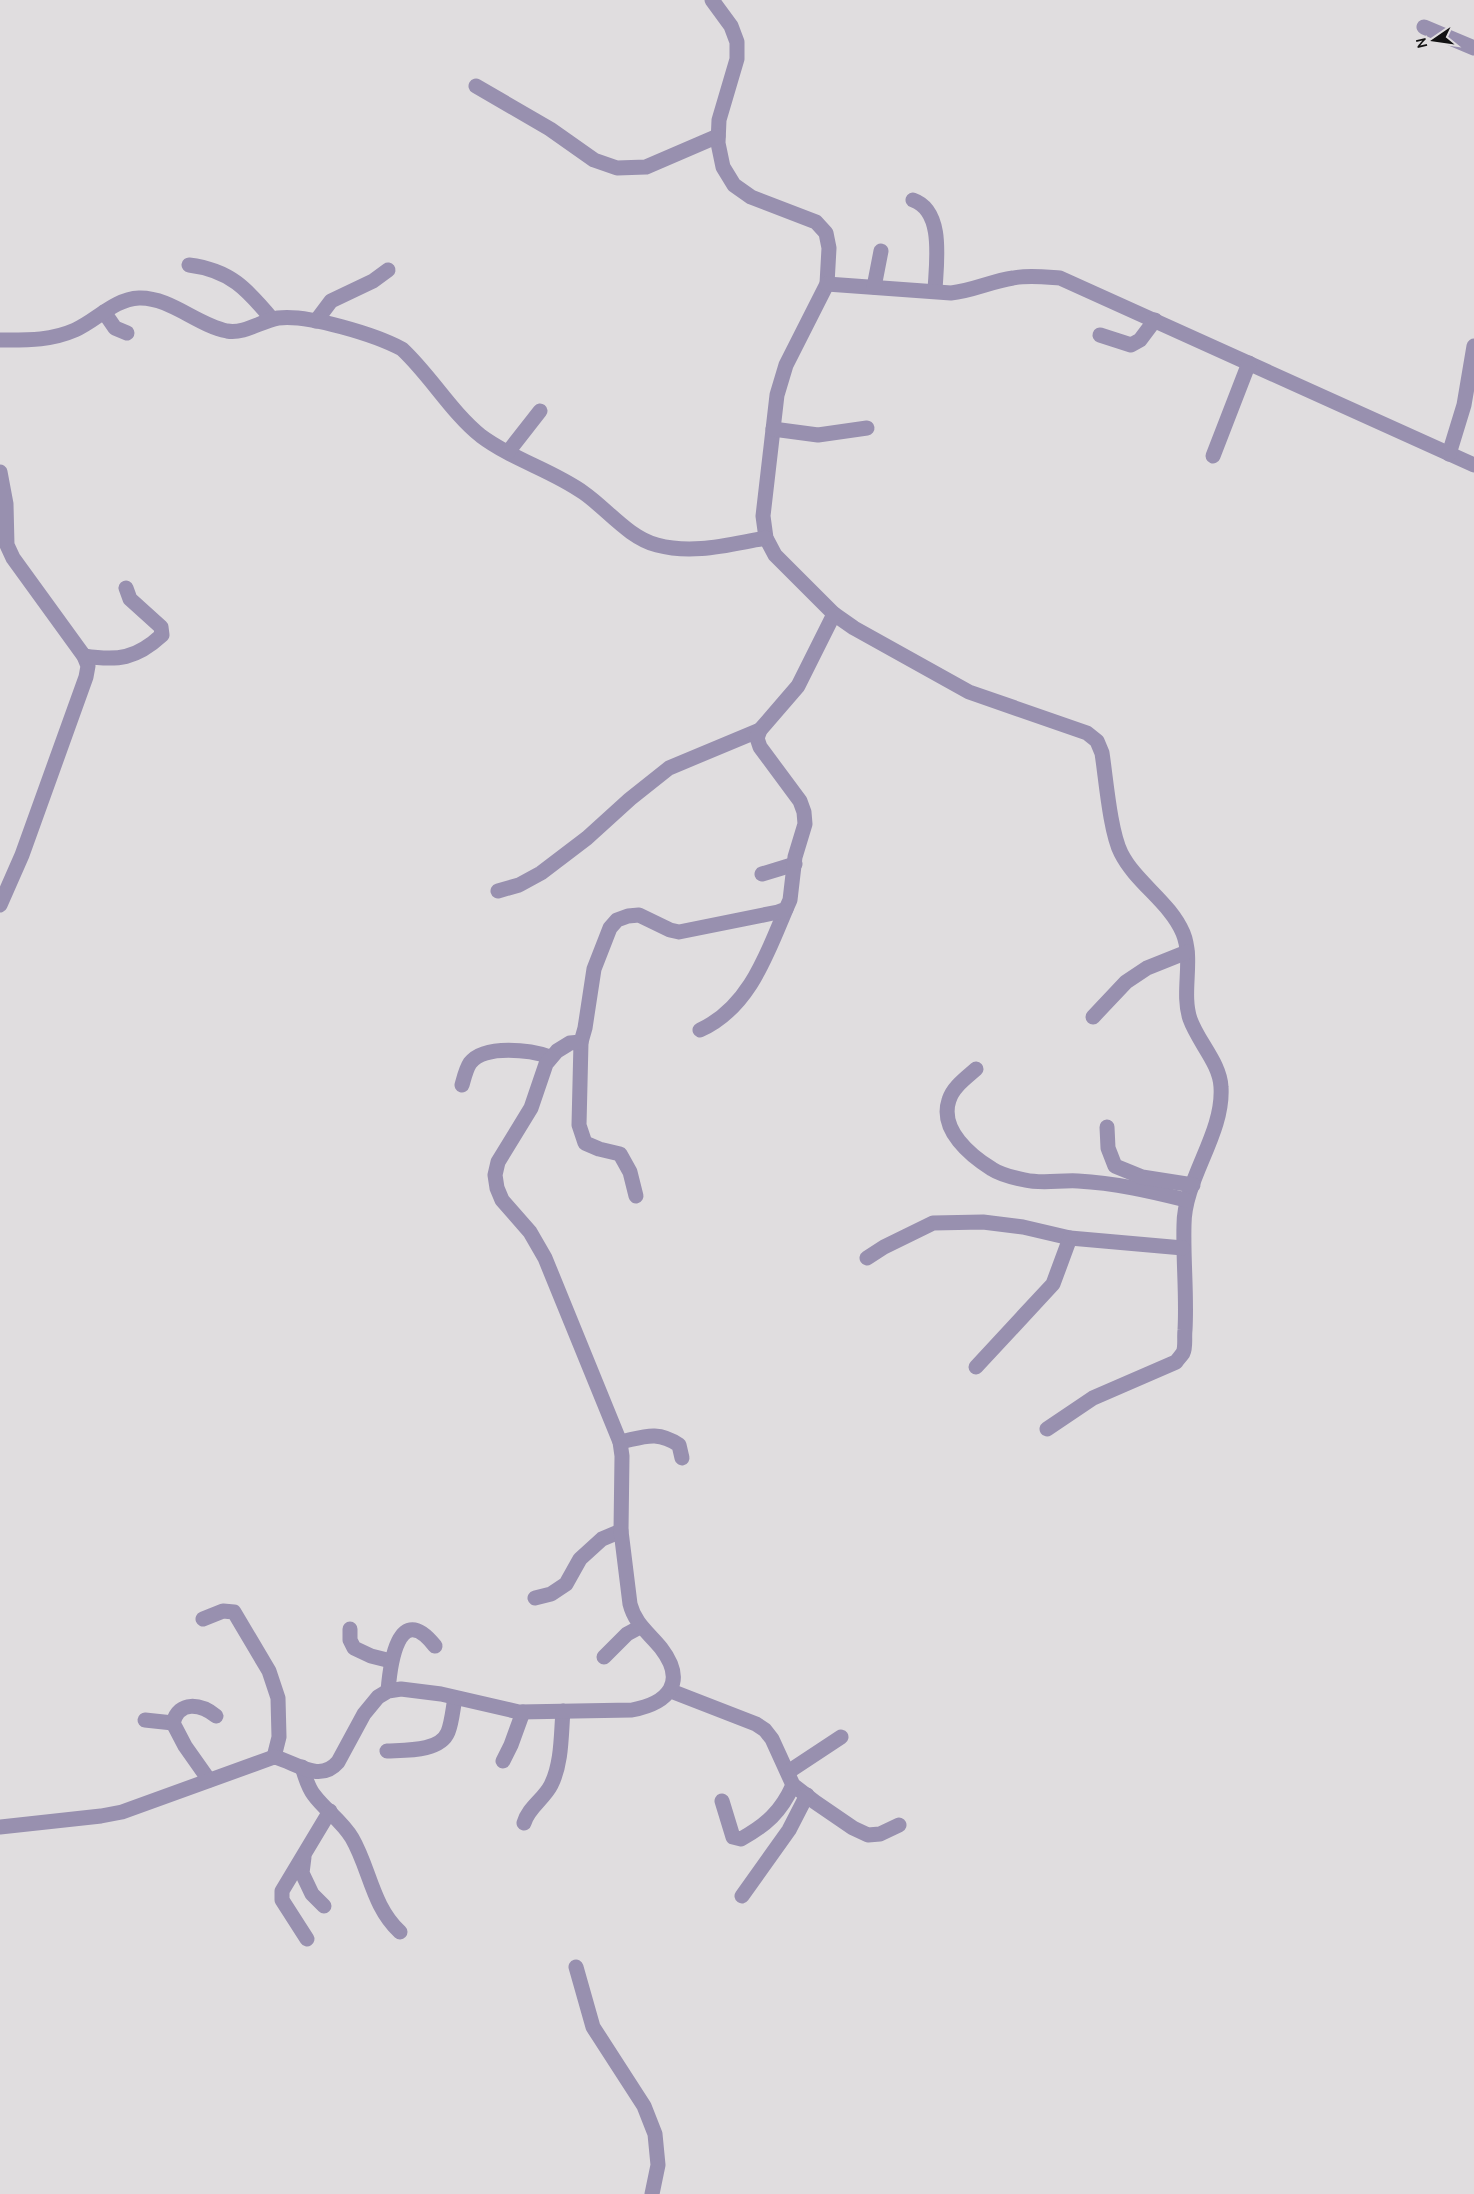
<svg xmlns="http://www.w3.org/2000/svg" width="1474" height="2194" viewBox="0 0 1474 2194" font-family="Ubuntu,sans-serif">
  <rect width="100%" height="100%" fill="#e0dddf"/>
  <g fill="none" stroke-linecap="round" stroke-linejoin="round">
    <g stroke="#9890af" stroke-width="15">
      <path d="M712,0L731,26L737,42V59L719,120L718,143L723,167L734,185L751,197L816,222L826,233L829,248L827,284L786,365L777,395L763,516L766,538L775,555L834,614L854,628L969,692L1087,733L1097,741L1102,753C1106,779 1110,831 1121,853C1136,883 1170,902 1183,933C1194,960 1181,992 1190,1019C1198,1042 1220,1063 1221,1087C1224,1134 1184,1179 1184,1225C1183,1260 1187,1295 1185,1330C1184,1337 1186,1347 1183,1353C1181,1356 1178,1359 1176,1362L1093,1398L1047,1429"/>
      <polyline points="1424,27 1474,48"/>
      <polyline points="476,86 550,129 594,160 617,168 646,167 718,136"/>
      <path d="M913,200C945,211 936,264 935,291"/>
      <path d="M189,265C230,270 247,289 272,319"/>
      <path d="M827,284L951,293C972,291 992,281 1013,278C1028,275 1045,277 1060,278L1474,465"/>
      <polyline points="874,287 881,251"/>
      <polyline points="104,312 115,328 127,333"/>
      <polyline points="316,321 331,301 373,281 388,270"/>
      <polyline points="1100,335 1131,345 1140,340 1155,320"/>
      <path d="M0,340C26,340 50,341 75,330C96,321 114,299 139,298C170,297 197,325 227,331C245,334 261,321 278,318C308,314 376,335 402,349C431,376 451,412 481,436C513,460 552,470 584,493C607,509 629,538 657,545C694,555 730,544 766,538"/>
      <polyline points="773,429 818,435 867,428"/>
      <polyline points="508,452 540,411"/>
      <polyline points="1449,454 1464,405 1474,346"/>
      <polyline points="1213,456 1249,363"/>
      <polyline points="0,472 6,504 7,545 13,558 84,656 88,666 86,677 22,855 0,905"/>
      <path d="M84,656C118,661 136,659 162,635L161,627L130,599L126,588"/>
      <polyline points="762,874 795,864"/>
      <polyline points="498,891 519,885 541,873 587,838 630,799 669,768 760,730"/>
      <polyline points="1093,1017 1126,982 1147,968 1187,952"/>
      <path d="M700,1030C749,1008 767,954 786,909"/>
      <polyline points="581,1042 579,1125 585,1143 599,1149 620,1154 630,1172 636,1196"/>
      <path d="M976,1069C966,1078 953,1087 949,1100C939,1130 971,1156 992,1169C1001,1175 1015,1178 1025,1180C1041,1184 1061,1180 1078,1181C1115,1183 1150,1191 1186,1200"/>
      <path d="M462,1085C464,1078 466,1069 470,1063C485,1044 531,1050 550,1057"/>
      <polyline points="1107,1127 1108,1148 1115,1166 1142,1177 1193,1185"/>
      <polyline points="867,1258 884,1247 933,1223 983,1222 1023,1227 1070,1238 1183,1248"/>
      <polyline points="976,1367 1053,1284 1070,1238"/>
      <path d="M620,1442C644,1437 657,1430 679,1445L682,1458"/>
      <polyline points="535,1598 551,1594 566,1584 580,1559 602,1539 621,1531"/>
      <polyline points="203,1619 223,1611 234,1612 269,1671 278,1698 279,1737 274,1757"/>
      <polyline points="350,1629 350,1640 354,1648 371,1656 391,1661"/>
      <polyline points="604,1657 627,1634 640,1627"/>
      <path d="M388,1691C390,1666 398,1599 435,1646"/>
      <polyline points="671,1691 756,1724 765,1730 772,1739 793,1785 815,1802 853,1828 868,1835 880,1834 899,1825"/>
      <polyline points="145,1720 173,1723"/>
      <path d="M387,1751C405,1750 440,1752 448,1732C452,1722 453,1708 455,1698"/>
      <polyline points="503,1761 511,1745 523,1712"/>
      <path d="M302,1767C305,1776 308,1788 314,1795C325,1810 342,1821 352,1838C370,1869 372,1906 400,1932"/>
      <polyline points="788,1772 841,1737"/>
      <path d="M209,1780L185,1746L173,1723C179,1700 201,1704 216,1716"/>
      <path d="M722,1801L733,1837L741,1839C766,1825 781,1812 793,1785"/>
      <path d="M524,1823C528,1808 544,1799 551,1785C562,1763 561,1735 563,1711"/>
      <path d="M0,1827L101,1816L122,1812L274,1757C296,1762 319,1784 338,1762L364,1714L378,1697L388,1691L401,1689L441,1694L519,1712L632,1710C669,1703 687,1682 661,1648C649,1633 635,1624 630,1604L621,1531L622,1456L620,1442L545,1258L530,1232L502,1200L497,1188L495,1175L498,1162L531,1108L546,1064L557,1051L570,1043L581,1042L585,1028L594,969L610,928L617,920L628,916L639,915L670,930L679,932L778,912L786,909L790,900L795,857L805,824L804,812L800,801L760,747L757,738L760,730L798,686L834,614"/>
      <polyline points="304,1857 302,1873 312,1894 324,1906"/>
      <polyline points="742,1896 789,1830 807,1795"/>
      <polyline points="307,1939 282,1900 282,1891 330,1811"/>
      <polyline points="576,1967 593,2027 644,2106 655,2134 658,2165 652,2194"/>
    </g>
  </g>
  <g transform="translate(1434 40) rotate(257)" stroke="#e0dddf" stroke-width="4" paint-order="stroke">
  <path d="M0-4L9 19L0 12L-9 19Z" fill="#121112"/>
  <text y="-8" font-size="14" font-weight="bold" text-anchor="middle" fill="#121112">N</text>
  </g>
</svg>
